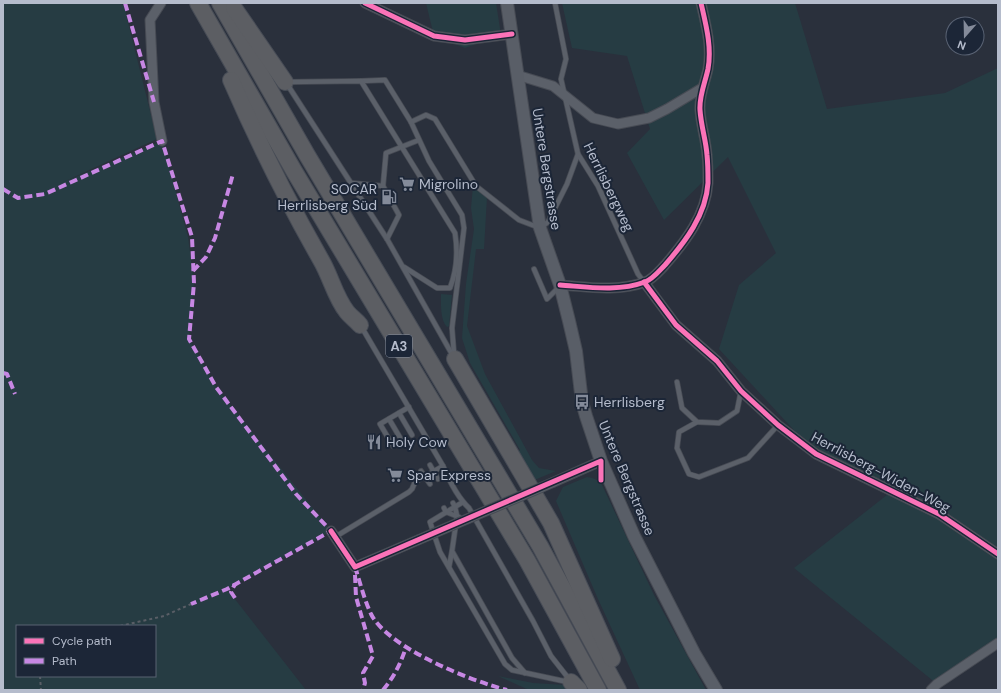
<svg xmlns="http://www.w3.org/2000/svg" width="1001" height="693" viewBox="0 0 1001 693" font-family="'DM Sans',sans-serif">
  <rect width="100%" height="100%" fill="#2a303c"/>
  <g fill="#263c43" fill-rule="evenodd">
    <path d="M3,3H122L124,6L157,139L61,183L162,141L188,237L194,283L189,339L216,387L331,531L227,589L306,690H3ZM17,626H155V676H17Z"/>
    <polygon points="426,3 496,3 501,35 465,48 434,36"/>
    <polygon points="562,3 795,3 827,109 945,93 998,68 998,643 937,684 794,568 892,491 816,454 719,349 739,285 776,253 728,157 664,220 627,153 650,129 627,56 572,48"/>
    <polygon points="473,186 487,197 484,249 476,249 467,326 485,374 532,460 539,468 556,471 532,481 516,453 520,450 470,363 462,338 466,284 474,229 471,208"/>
    <path d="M441,294L452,295L449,326L447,327C440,320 441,304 441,294Z"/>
    <path d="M587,477C594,478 597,479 602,485L654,595L706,690H640L598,599L556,501L563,487Z"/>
    <polygon points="498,676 533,683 566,685 570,690 529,690"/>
  </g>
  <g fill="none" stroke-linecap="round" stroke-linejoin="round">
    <g stroke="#474b54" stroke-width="6">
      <g id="service">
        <polyline points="555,3 566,59 561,79 578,154 598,186 638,274 644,282"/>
        <polyline points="361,81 385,80 411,122 429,161 462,215 464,228 452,328 454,354"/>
        <path d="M287,82L361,81L455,233C458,252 457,270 450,288H437L404,267"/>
        <polyline points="287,84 387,239 453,356"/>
        <polyline points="411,122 426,115 435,119 476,186 519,220 540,228 548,222 567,184 578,154"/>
        <polyline points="351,183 383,186 399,215 387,239"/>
        <polyline points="383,186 386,153 419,140"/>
        <polyline points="534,269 547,299 559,287"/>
        <path d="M361,326L443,466C449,480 457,497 469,508L533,621L551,656L569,679"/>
        <polyline points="677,382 682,408 697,422 719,423 737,411 741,391"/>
        <polyline points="399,413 412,435"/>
        <polyline points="389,419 402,441"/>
        <polyline points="697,422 679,432 677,448 689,474 699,477 748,458 778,425"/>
        <polyline points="393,446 380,424 409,407"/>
        <polyline points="430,465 438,479"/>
        <polyline points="421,471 430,484"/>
        <polyline points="463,502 430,522 440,552 505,664 512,670 568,682"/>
        <polyline points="453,503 455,507 457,516 452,551 512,658 525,673"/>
        <polyline points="444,508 446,512 459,517"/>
        <polyline points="335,537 409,492 412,489 415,482 443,466"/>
        <polyline points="449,567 452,551"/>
      </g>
    </g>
    <g stroke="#474b54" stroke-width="11">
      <g id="minor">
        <polyline points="161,3 150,20 154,102 162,141"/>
        <polyline points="365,3 434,36 465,40 512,34"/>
        <polyline points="517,75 553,86 593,118 618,124 649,118 667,109 702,88"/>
        <polyline points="644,282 676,325 717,361 741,391 778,425 816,454 939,514 998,554"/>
        <path d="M560,285C588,287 618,292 645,282C653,279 659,271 665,265C685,242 706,215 708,183C708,174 708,164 707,155C706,140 701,126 700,110C699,96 705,83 708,69C712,47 706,25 701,3"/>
        <polyline points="554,482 601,461"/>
        <polyline points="331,531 355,567 418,540"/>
        <polyline points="931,690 937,684 998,643"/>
      </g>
    </g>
    <g stroke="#474b54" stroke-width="14">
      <polyline id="secondary" points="507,3 540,228 560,285 569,321 576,351 582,402 586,416 601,461 634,536 694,653 716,690"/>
    </g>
    <g stroke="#474c56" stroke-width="18">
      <g id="motorway">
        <polyline points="198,3 294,171 527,560 598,690"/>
        <polyline points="220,3 307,155 540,546 618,690"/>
        <polyline points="234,8 285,82"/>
        <path d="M231,80C258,142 288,202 321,260C331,277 335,297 347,312C351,317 356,320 360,325"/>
        <polyline points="455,359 551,523 612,659"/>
        <polyline points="571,682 579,690"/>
      </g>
    </g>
    <g stroke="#595e66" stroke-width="2" stroke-dasharray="3 3" stroke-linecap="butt">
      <polyline points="120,626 164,616 191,604"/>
      <polyline points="40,676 41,690"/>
    </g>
    <use href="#service" stroke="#5b6069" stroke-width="4.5"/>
    <use href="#minor" stroke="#5b6069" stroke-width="9"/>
    <use href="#secondary" stroke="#595e67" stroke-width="12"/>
    <use href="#motorway" stroke="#5c5e63" stroke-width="16"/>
    <g stroke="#474b54" stroke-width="11" stroke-linecap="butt">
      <polyline id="minor-bridge" points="418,540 554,482"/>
    </g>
    <use href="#minor-bridge" stroke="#5b6069" stroke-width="9"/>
    <g stroke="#c787e3" stroke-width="4" stroke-dasharray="8 4" stroke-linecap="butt">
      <polyline points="125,3 154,102"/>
      <polyline points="3,189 18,198 45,194 162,141 192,237 194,283 189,339 216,387 296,494 331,531 227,589 191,604"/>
      <polyline points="193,271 206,257 215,238 233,174"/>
      <polyline points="3,373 7,374 15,394"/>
      <path d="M355,567C360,582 364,599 371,614C388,648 471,681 507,690"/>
      <polyline points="355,575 356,597 373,656 363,673 365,683 363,690"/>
      <polyline points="235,598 231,592 235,584"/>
      <path d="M383,690C394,677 401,663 406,647"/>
    </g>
    <g stroke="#1c2637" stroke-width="8">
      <g id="cycleway">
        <polyline points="365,3 434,36 465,40 512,34"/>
        <polyline points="644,282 676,325 717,361 741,391 778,425 816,454 939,514 998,554"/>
        <path d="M560,285C588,287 618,292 645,282C653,279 659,271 665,265C685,242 706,215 708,183C708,174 708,164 707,155C706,140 701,126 700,110C699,96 705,83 708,69C712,47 706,25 701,3"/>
        <polyline points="331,531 355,567 601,461 601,480"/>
      </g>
    </g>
    <use href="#cycleway" stroke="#fb73b8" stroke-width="5"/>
  </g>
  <defs>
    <g id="supermarket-bare" transform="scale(1.2)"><path d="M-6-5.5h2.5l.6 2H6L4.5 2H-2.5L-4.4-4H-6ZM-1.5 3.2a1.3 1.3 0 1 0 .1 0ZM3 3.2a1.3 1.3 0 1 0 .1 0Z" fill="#848b9a" stroke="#1c2637" stroke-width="2.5" paint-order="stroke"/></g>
    <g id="fuel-bare" transform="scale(1.2)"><path d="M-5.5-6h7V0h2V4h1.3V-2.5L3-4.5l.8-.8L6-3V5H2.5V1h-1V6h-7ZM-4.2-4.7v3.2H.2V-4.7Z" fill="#848b9a" stroke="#1c2637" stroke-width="2.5" paint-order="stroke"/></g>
    <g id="bus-bare" transform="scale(1.2)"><path d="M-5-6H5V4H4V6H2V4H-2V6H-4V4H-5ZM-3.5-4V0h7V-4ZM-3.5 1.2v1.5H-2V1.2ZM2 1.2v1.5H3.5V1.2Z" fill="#848b9a" stroke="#1c2637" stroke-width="2.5" paint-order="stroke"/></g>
    <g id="restaurant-bare" transform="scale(1.2)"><path d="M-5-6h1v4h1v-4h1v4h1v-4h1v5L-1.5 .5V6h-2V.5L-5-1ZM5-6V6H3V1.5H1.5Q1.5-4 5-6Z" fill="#848b9a" stroke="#1c2637" stroke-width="2.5" paint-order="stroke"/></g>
  </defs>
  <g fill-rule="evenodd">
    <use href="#supermarket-bare" x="407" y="184"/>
    <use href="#fuel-bare" x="389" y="197"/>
    <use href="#bus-bare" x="582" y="402"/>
    <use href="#restaurant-bare" x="374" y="442"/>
    <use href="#supermarket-bare" x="395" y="475"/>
  </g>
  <g text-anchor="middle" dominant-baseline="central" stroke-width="4" stroke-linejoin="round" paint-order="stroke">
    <rect fill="#1c2637" stroke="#878f9f" stroke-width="1" x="386" y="335" width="26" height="22" rx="3"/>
    <g font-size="13" font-weight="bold" fill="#b5bccc">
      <text x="399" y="346">A3</text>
    </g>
    <g font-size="14" fill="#b5bccc" stroke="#1c2637">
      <text transform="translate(547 169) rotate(81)">Untere Bergstrasse</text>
      <text transform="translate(609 187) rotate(64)">Herrlisbergweg</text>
      <text transform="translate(881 472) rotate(28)">Herrlisberg-Widen-Weg</text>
      <text transform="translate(627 478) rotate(67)">Untere Bergstrasse</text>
    </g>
    <g font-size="14" fill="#b5bccc" stroke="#1c2637" text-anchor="start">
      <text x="419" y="184">Migrolino</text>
      <text x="377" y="189" text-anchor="end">SOCAR<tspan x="377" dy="16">Herrlisberg Süd</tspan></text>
      <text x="594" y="402">Herrlisberg</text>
      <text x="386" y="442">Holy Cow</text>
      <text x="407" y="475">Spar Express</text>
    </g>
  </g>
  <rect width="1001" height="693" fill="none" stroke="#b5bccc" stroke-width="8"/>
  <rect x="16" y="625" width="140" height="52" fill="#1c2637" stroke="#596273"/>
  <rect x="24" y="638" width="20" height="6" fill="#fb73b8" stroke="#596273"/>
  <text x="52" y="645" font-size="12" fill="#b5bccc">Cycle path</text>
  <rect x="24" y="658" width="20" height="6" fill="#c787e3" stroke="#596273"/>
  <text x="52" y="665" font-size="12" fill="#b5bccc">Path</text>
  <g transform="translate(965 36) rotate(200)"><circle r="19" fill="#1c2637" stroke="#596273"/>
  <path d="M0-3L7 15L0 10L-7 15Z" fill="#848b9a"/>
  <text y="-6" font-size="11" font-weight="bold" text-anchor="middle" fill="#b5bccc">N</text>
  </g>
</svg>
